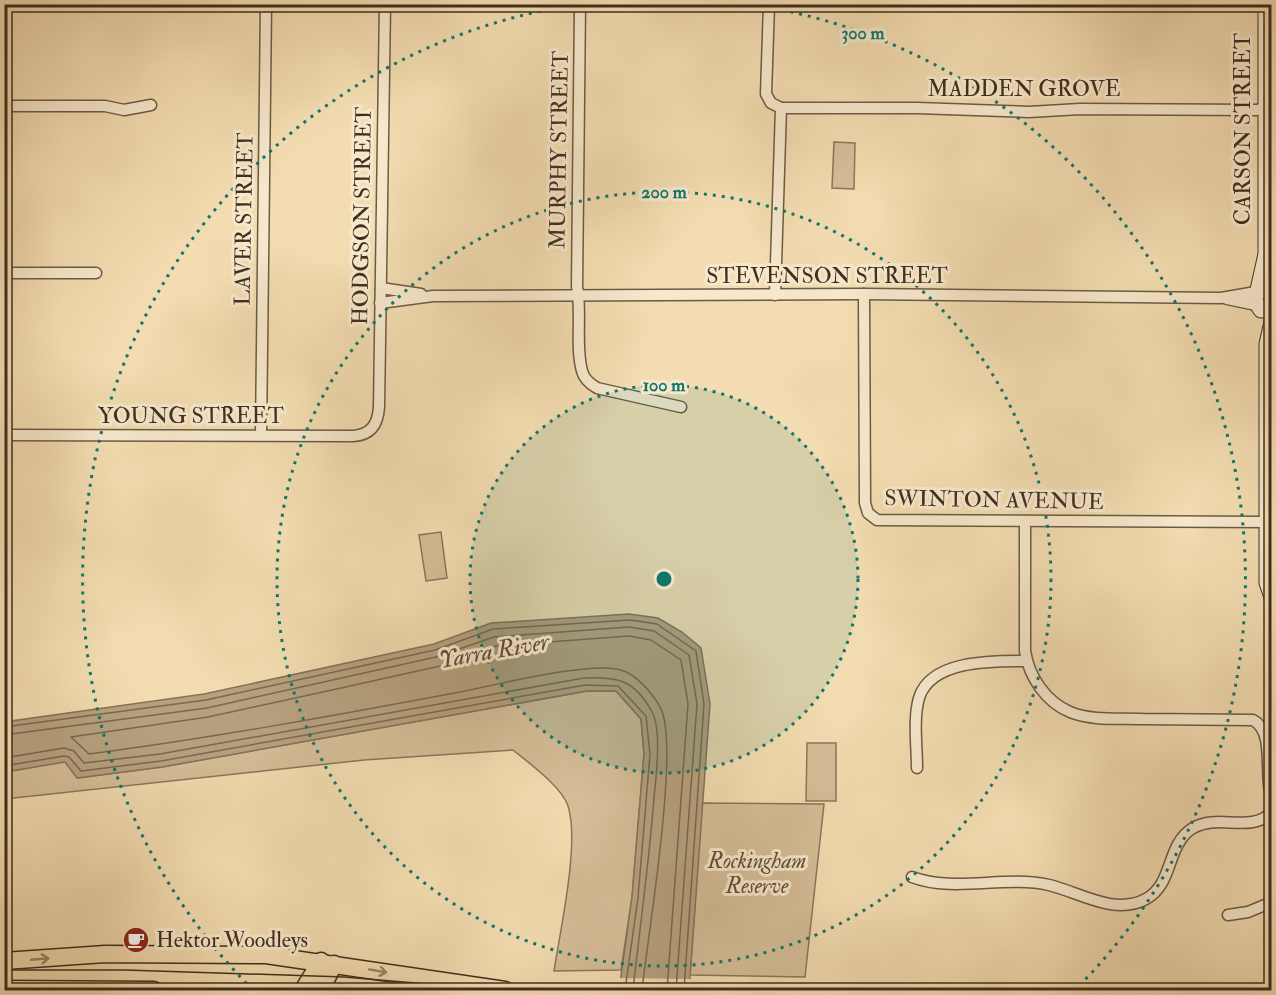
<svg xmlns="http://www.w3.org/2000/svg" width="1276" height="995" viewBox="0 0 1276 995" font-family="'IM FELL Double Pica',serif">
  <rect width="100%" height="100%" fill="#f3dcb1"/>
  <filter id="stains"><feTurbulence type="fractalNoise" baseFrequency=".00333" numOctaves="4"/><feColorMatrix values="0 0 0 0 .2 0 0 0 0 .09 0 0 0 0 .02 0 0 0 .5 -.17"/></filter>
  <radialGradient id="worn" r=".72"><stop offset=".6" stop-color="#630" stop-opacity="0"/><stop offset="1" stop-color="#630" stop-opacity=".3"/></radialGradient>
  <g fill="#d5be98" stroke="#8a765b" stroke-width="1.5">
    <polygon points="834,142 855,143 854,189 832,188"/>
    <polygon points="441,532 447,578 426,581 419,535"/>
    <path d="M587,691H616L641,719L644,754L632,897L621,970L554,971C560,931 580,843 568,806C562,787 529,763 513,750L364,760L5,799V772L65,761L78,778L162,767Z"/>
    <polygon points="807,743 836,743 836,801 806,801"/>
    <polygon points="702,803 824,804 805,977 690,975"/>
  </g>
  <polygon fill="#b6a17f" stroke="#877358" stroke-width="1.5" points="629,614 658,618 682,632 701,648 710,704 689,990 619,990 632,897 644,754 641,719 616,691 587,691 162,767 77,778 65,762 5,772 4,722 204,694 434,644 491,623"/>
  <polygon fill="#f3dcb1" points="617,978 693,979 692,990 616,990"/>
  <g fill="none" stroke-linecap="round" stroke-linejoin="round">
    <g stroke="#7b684e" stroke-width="1.5">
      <polyline points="4,727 206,700 435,650 493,629 630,620 657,624 696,651 704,704 684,990"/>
      <polyline points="4,735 207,708 436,657 494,637 629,627 654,631 689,655 697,704 676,990"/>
      <path d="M4,758L64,748L74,751L84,763L160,754L584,678C617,676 635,680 652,712C662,730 656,778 654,798C649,863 640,926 633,990"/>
      <polyline points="4,766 64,756 69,757 81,771 161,761 585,685 618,686 646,716 650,754 638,898 625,990"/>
      <path d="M642,990C647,941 681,742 660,707C653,694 636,674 621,670C589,661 497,685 460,692C337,715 213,738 89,754L71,737L208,717L332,690L440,666L496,646L629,636L651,640L681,660L688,704L667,990"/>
    </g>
    <g stroke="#6d5a43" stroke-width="13">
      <g id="street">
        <path d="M580,4L577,286C582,314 575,346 582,371C584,379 590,384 597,388L681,407"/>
        <polyline points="769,4 766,94 771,103 781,108 775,295"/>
        <polyline points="4,106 105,106 124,110 151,105"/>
        <polyline points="781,108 917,108 1029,112 1080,109 1257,110 1271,106"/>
        <polyline points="4,273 96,273"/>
        <polyline points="381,288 421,294"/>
        <polyline points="864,294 865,503 868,513 877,520 1267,522"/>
        <polyline points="1227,299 1256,305"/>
        <polyline points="380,303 433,296 864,294 1221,298 1256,292"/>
        <path d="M4,435L353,436C371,435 378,424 379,407L385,4"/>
        <polyline points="261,435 266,4"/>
        <path d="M1025,521V651C1029,677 1046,702 1070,712C1092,721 1119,718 1143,719C1180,719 1216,720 1253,720C1276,732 1263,776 1272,800"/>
        <path d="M917,768C917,746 913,719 919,698C931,659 995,661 1027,661"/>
        <path d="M912,877C954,893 1005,875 1049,885C1079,892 1114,916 1146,899C1174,884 1166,844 1193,828C1218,813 1251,834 1272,812"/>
        <polyline points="1228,915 1248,912 1272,902"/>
      </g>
    </g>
    <g stroke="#402e1e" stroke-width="17">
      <g id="secondary">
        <polyline points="1272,288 1261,288 1254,299 1261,310 1272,310"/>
        <polyline points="1258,290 1266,254 1266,4"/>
        <polyline points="1272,322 1267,344 1267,583 1272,597"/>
      </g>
    </g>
    <g stroke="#402e1e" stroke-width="19">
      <g id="primary">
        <polyline points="4,961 105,954 266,955 505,990"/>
        <polyline points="4,989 154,990"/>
        <polyline points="303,990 321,961"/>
        <polyline points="321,990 334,964"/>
      </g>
    </g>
    <use href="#street" stroke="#f7e8cc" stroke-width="10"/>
    <use href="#secondary" stroke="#f7e8cc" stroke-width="15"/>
    <use href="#primary" stroke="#f3dcb1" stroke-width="16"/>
    <polyline stroke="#402e1e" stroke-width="1.5" points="4,970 125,970 344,977 499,990"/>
  </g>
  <defs><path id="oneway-shaft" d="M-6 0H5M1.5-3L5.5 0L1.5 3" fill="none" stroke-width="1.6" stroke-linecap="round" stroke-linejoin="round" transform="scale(1.5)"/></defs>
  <g stroke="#9a8568">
    <use href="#oneway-shaft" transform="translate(40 959) rotate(-5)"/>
    <use href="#oneway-shaft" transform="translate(378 971) rotate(10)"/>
  </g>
  <circle cx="664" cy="579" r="194" fill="#0f766e" fill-opacity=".12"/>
  <g fill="none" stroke="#0f766e" stroke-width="3" stroke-dasharray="3 6">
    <circle cx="664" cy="579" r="194"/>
    <circle cx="664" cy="579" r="387"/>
    <path d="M253 990A581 581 0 0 1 573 5M755 5A581 581 0 0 1 1075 990"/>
  </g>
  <defs>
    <g id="cafe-disc" transform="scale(1.35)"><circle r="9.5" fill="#8f2418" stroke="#f7e8cc"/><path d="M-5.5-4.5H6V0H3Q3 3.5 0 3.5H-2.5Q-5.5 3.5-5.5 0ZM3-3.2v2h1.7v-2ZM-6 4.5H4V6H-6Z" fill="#fff"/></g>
  </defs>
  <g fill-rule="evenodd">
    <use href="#cafe-disc" x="136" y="940"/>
  </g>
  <g text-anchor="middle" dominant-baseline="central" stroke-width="6" stroke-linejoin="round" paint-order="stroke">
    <g font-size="22" fill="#402e1e" stroke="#f7e8cc">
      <text x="1024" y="89">MADDEN GROVE</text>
      <text transform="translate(1243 129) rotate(-90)">CARSON STREET</text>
      <text transform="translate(559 150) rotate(-89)">MURPHY STREET</text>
      <text transform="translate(362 216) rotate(-89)">HODGSON STREET</text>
      <text transform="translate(244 219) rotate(-89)">LAVER STREET</text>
      <text x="827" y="276">STEVENSON STREET</text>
      <text x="191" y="416">YOUNG STREET</text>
      <text transform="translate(994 500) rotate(1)">SWINTON AVENUE</text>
    </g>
    <g font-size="22" font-style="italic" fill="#5e4b36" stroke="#f7e8cc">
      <text x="757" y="861">Rockingham<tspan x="757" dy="25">Reserve</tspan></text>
    </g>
    <g font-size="22" fill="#402e1e" stroke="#f7e8cc" text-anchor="start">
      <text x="156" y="940">Hektor Woodleys</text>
    </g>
    <g font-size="24" font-style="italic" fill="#5e4b36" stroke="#f7e8cc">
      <text transform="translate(494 651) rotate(-10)">Yarra River</text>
    </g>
  </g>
  <circle cx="664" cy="579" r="9" fill="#0f766e" stroke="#f7e8cc" stroke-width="3"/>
  <g font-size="18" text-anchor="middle" font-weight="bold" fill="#0f766e" stroke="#f7e8cc" stroke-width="6" stroke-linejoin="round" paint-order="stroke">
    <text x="863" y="39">300 m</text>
    <text x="664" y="198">200 m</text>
    <text x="664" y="391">100 m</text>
  </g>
  <rect width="1276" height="995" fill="none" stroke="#f3dcb1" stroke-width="24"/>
  <rect x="6" y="6" width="1264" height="983" fill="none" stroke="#402e1e" stroke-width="3"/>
  <rect x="12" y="12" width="1252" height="971" fill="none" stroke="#402e1e" stroke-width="1.5"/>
  <rect width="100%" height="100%" filter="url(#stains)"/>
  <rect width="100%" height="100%" fill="url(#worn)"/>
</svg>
